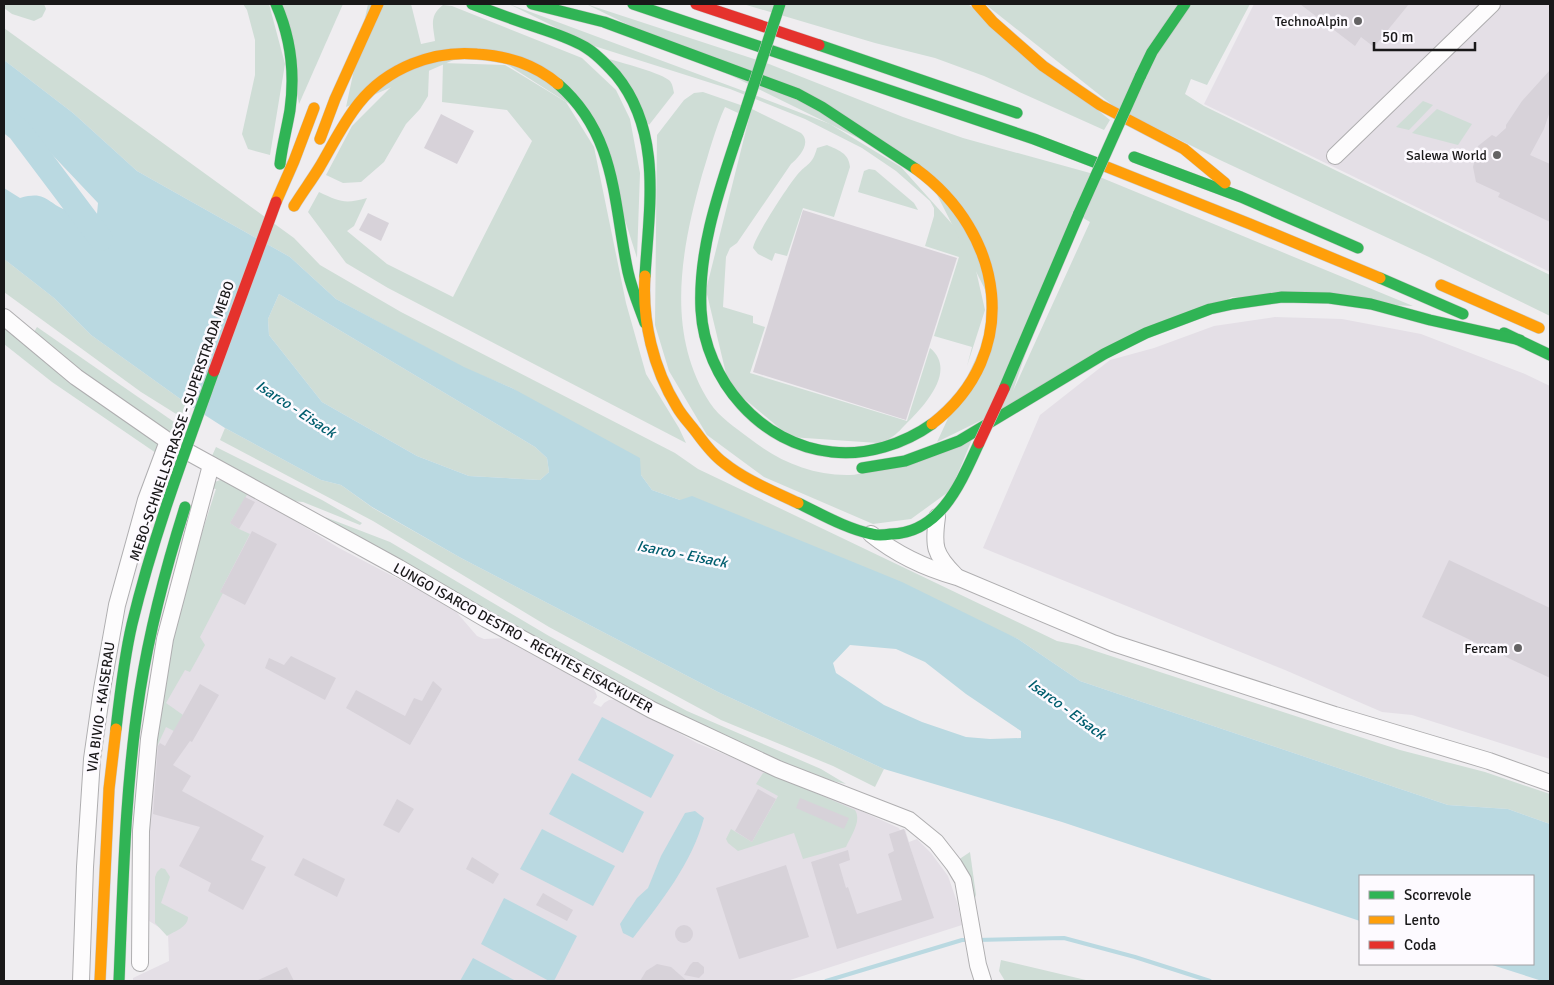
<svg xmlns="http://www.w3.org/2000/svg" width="1554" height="985" viewBox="0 0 1554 985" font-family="Signika,sans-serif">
  <rect width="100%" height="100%" fill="#efedf0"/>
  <g fill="#e4dfe6">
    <polygon points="1254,4 1550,4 1550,272 1204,104"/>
    <polygon points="1275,317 1342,319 1421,334 1525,374 1550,386 1550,759 1412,715 1382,712 1285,670 983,548 1040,415 1110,360 1154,348 1214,326"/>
    <polygon points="223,479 282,513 339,548 452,607 477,636 484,639 506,638 592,686 596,693 597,697 593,703 601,707 604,703 609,700 617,699 697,743 852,807 899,828 900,830 905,829 909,842 917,839 931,853 948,876 957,902 962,925 787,981 133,981 133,978 169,961 168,933 146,919 149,813 154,753 192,564 216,489 212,488 215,482"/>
  </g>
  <g fill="#cfddd6" fill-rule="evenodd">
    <polygon points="4,4 44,4 46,9 42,17 34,21 12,14 4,8"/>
    <polygon points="243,4 269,4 285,64 270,155 248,149 242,134 255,75 255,40 247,10"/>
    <polygon points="281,4 343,4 299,104"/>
    <path d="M368,4H411L421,44L435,41C433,25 429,16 443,5L452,6L582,58L616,90L630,119L640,173L637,258L593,119L481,48L346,107Z"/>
    <polygon points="509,4 757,96 830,124 901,167 970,244 985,310 967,366 972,347 934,336 959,257 925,246 934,216 934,208 930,201 896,171 862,148 805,119 730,89 591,45"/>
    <path d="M586,4L769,64L903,117L963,138L1090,173L1413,306L1232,297L937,442L997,313L925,171ZM1073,212L1090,222L1013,391Z"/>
    <polygon points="743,4 968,4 1110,120 1104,130 984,76 935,58 875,43"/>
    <polygon points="985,4 1250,4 1207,85 1191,79 1185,94 1204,106 1550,275 1550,316 1429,257 1220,160 1116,108"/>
    <polygon points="4,28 294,238 320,265 401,312 675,453 698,469 1057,641 1077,645 1400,750 1485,772 1550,794 1550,824 1508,809 1448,805 1080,681 1018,639 680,500 652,490 641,475 512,388 464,368 336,299 290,257 137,171 73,113 4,60"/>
    <path d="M609,59C622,63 662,73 670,81C673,85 673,89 674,93L649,125Z"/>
    <path d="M443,63L505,65L566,102L594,147L626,303L646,374L679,428L686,443L388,288L346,263L308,212L319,192C340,202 345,204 367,198L354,226L347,231L387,264L453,297L532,141L507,110L442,102Z"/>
    <polygon points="429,70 428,96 420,109 406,124 384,162 361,182 343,183 326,175 352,126 393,85"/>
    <path d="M703,92L752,109L801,133C812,143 799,157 791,164L737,243L730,248L726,257L723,307L753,316V323L765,327L750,373L907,421L930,348C958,371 923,407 906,424C902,428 897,434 892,437C888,440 883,441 878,443L790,437L729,386L706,290L749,118L725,107C715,129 709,153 702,175C681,250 665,333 710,403C719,417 736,428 749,438C778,461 812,476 850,475C862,475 875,468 886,464C915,455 944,446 973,437L951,490L911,519L873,524L764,477L707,435L669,371L655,325L657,135L684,100L694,93Z"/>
    <polygon points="1423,101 1433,105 1409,130 1396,127"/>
    <polygon points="1437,109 1472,124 1458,145 1412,133"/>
    <path d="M827,145C838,150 849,153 850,167L834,217L803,208L787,256L775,253L772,261L758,254L753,248C755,236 788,186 797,175C807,163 812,166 817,148Z"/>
    <polygon points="869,169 875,170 914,203 918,210 858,192 864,171"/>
    <polygon points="4,259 54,298 91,335 186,403 181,417 141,392 4,292"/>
    <polygon points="279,294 535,447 547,458 549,472 540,480 469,476 417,456 322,402 269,335 268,319"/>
    <polygon points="4,323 162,444 156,453 52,382 4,344"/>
    <polygon points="37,327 177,424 173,435 78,368 34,332"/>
    <polygon points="225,428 321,480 341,485 373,508 461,558 718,692 884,769 875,787 833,766 721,720 549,627 373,521 220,440"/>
    <polygon points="216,447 322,500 362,523 360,525 303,502 291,501 211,458"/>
    <polygon points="223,479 248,493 230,523 239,529 250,534 220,592 223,593 200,637 205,645 190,672 185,670 166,703 183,715 174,731 166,727 154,753 168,661 192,564 216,489 212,488 215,482"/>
    <polygon points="325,517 390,542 549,636 687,711 821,769 846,784 833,781 790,766 727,740 604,677 331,524"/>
    <path d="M763,773H769L855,810C862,821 851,836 846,847L803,859L794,833L738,851L728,843L726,839L731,829L752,842L778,796L756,784Z"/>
    <polygon points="970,852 976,895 975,898 958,860"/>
    <path d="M161,868L165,869L170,877L161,903L188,917C188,927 175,931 167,936L155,923V877L157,872Z"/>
    <polygon points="1001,960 1090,981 1005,981 999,971"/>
  </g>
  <g fill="#bad9e1" fill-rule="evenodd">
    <path d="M4,60L73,113L137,171L290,257L336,299L464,367L512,388L640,458L641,475L652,490L680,500L692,496L902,582L1018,639L1080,681L1448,805L1508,809L1550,824V981H1542L1489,964H1533V876H1360V921L1062,822L884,769L718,692L461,558L372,507L341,485L321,480L225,428L186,403L91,335L54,298L4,259V188L20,198C48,190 46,204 69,211C77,214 88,213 97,214L98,203L26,127L4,110ZM279,294L535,447L547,458L549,472L540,480L469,476L417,456L322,402L269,335L268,319ZM850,645L896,649L925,662L966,694L1021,731V738L990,739L966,737L922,722L884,705L836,673L833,663Z"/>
    <polygon points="602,717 674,755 651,798 578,760"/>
    <polygon points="572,773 644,812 623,853 549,814"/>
    <path d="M695,811L704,818C692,863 661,902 633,938L623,933L620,924L637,898L648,888L661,856L685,813Z"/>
    <polygon points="542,829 615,866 593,906 520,869"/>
    <polygon points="504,898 577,936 554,981 549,981 481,944"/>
    <polygon points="473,958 516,981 460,981"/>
  </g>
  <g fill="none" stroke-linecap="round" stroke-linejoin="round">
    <g stroke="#bad9e1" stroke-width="4">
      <polyline points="977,940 1064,938 1135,957 1210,981"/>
      <polyline points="826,981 962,940 970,940"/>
    </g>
    <polyline stroke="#bad9e1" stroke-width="24" points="4,118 19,130 101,239"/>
  </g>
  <g fill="#d7d2d9">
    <polygon points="1300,4 1409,4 1374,47 1361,37 1355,46"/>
    <polygon points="1550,70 1550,111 1544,129 1530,155 1550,164 1550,222 1498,197 1500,193 1476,182 1473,167 1478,146 1492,135 1496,137 1506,128 1506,125 1522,101"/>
    <polygon points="441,114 474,131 457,164 424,148"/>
    <polygon points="803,210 957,258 906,420 753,372"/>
    <polygon points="368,213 389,223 381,241 359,230"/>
    <polygon points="245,497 255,502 239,529 230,523"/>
    <polygon points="252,531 277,544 245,605 220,592"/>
    <polygon points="1449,560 1550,608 1550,678 1422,617"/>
    <polygon points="291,656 336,678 325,700 265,668 269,658 284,665"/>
    <polygon points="433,681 442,689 410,745 346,708 356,690 405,716 414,698 422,701"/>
    <polygon points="200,684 219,695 192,742 190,741 173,765 191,776 182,791 264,836 251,860 266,867 243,910 208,891 211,883 179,866 200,827 153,814 158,746 160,743 165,746"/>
    <polygon points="758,789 776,799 752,842 735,831"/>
    <polygon points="800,798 849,818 844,829 796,808"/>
    <polygon points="397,799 414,809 399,833 383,825"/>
    <polygon points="904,829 934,918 837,949 811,862 848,850 850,860 839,864 846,888 848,887 857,914 902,900 888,854 894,851 889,834"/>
    <polygon points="472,857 499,874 493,884 466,869"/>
    <polygon points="303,858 345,879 337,897 294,875"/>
    <polygon points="786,865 809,937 739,959 716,888"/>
    <polygon points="543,893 573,910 567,921 536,905"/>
    <circle cx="684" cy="934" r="9"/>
    <polygon points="693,962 698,962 704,967 704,973 699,978 684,975 690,965"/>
    <polygon points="657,964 671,967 687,981 640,981 646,971"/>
    <polygon points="287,967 294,981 256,981"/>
  </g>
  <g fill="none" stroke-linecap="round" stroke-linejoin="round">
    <g stroke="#afaeb0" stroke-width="18">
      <g id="street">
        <polyline points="1335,156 1492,4"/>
        <polyline points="4,317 76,377 168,441 399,568 486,619 652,710 778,769 909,820 936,842 954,865 963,880 978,965 983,981"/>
        <path d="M937,517C933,546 934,554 955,575"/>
        <path d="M871,534C897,555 925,568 957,577L1113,643L1335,715L1489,761L1550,783"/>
        <polyline points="140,963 141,831 149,739 165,639 211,465"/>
        <polyline points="81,981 85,867 92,759 102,689 117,605 146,500 168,441"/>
      </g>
    </g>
    <g stroke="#cbcacb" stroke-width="12">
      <g id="fast">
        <path d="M276,4C291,38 295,74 290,110C287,128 282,146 280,164"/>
        <path d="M472,4C493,12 515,20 536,27C553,33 570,38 585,47C597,54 607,65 616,75C663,132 649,208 645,276"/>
        <polyline points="532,4 604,22 798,94 822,107 916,169"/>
        <polyline points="633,4 1034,139 1102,165"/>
        <polyline points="819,45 1017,113"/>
        <polyline points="1140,77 1152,52 1185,4"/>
        <path d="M558,84C617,135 613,202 628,272C632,290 639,306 645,323"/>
        <path d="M738,133C719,191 698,249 701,310C705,380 761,445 832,452C866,456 904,444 932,424"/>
        <polyline points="1134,157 1241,197 1358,248"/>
        <polyline points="1380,278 1463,314"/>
        <polyline points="1504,333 1550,355"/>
        <polyline points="1004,389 1079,213"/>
        <polyline points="862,468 905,461 959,441 1104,354 1146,333 1210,309 1233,304 1282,297 1329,298 1371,304 1430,320 1520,340"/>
        <path d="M798,503C821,514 847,529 872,534C878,536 885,535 891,534C941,533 961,482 979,443"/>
        <path d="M119,981C123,884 125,787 140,691C150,628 166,567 185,507"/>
      </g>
    </g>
    <g stroke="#cbcacb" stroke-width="12">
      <g id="slow">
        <polyline points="977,4 993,22 1043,66 1100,105 1184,149 1225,183"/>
        <polyline points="320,139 335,99 378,4"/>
        <polyline points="1102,165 1250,224 1380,278"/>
        <path d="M916,169C1004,233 1024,353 932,424"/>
        <polyline points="276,202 294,161 314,108"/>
        <path d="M294,206C302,193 311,181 319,168C332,146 343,123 359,103C387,68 433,50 477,54C508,56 534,64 558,84"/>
        <path d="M645,276C642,321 653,368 677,407C682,416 690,424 696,432C704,443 713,455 724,463C745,480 773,491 798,503"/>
        <polyline points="1441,285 1539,328"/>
      </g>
    </g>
    <g stroke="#cbcacb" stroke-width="12">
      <polyline id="jam" points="696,4 819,45"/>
    </g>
    <use href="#street" stroke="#fdfcfd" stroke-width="16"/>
    <use href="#fast" stroke="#30b455" stroke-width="11"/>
    <use href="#slow" stroke="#ff9f0a" stroke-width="11"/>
    <use href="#jam" stroke="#e5322d" stroke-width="11"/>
    <g stroke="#cbcacb" stroke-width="12" stroke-linecap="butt">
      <g id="fast-bridge">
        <polyline points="738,133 780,4"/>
        <polyline points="1079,213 1140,77"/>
        <path d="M116,729C120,694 124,658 132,624C153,537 184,454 214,371"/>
      </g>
    </g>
    <g stroke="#cbcacb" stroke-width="12" stroke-linecap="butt">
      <polyline id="slow-bridge" points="100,981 109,789 116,729"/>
    </g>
    <g stroke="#cbcacb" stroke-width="12" stroke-linecap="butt">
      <g id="jam-bridge">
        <polyline points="214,371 276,202"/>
        <polyline points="979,443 1004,389"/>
      </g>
    </g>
    <use href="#fast-bridge" stroke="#30b455" stroke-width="11"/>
    <use href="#slow-bridge" stroke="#ff9f0a" stroke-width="11"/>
    <use href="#jam-bridge" stroke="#e5322d" stroke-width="11"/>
  </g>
  <g fill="#646364" stroke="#fdfaff" stroke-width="2">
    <circle cx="1358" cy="21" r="5"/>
    <circle cx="1497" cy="155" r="5"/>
    <circle cx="1518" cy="648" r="5"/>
  </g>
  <g text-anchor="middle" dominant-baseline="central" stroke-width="5" stroke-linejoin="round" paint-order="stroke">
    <g font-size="14" fill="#191819" stroke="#fdfaff" text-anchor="end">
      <text x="1348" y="21">TechnoAlpin</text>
      <text x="1487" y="155">Salewa World</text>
      <text x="1508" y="648">Fercam</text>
    </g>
    <g font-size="14" fill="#191819" stroke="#fdfaff">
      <text transform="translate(182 421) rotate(-71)">MEBO-SCHNELLSTRASSE - SUPERSTRADA MEBO</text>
      <text transform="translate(523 638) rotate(29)">LUNGO ISARCO DESTRO - RECHTES EISACKUFER</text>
      <text transform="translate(101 707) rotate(-82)">VIA BIVIO - KAISERAU</text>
    </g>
    <g font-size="15" font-style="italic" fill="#005e6e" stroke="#fdfaff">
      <text transform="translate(296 409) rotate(33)">Isarco - Eisack</text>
      <text transform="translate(682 554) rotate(11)">Isarco - Eisack</text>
      <text transform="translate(1067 709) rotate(36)">Isarco - Eisack</text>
    </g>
  </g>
  <rect width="1554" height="985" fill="none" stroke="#191819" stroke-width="10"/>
  <rect x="1359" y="875" width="175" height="90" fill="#fdfaff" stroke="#a2a0a3"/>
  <rect x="1369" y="891" width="25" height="8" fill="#30b455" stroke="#a2a0a3"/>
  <text x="1404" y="900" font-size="15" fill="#191819">Scorrevole</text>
  <rect x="1369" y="916" width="25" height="8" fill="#ff9f0a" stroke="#a2a0a3"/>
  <text x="1404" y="925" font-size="15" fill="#191819">Lento</text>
  <rect x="1369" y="941" width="25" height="8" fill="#e5322d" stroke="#a2a0a3"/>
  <text x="1404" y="950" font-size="15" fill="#191819">Coda</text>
  <path d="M1374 42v8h101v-8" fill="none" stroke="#191819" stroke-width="2.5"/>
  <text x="1382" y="42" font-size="15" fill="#191819" stroke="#fdfaff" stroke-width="4" paint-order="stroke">50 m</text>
</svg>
